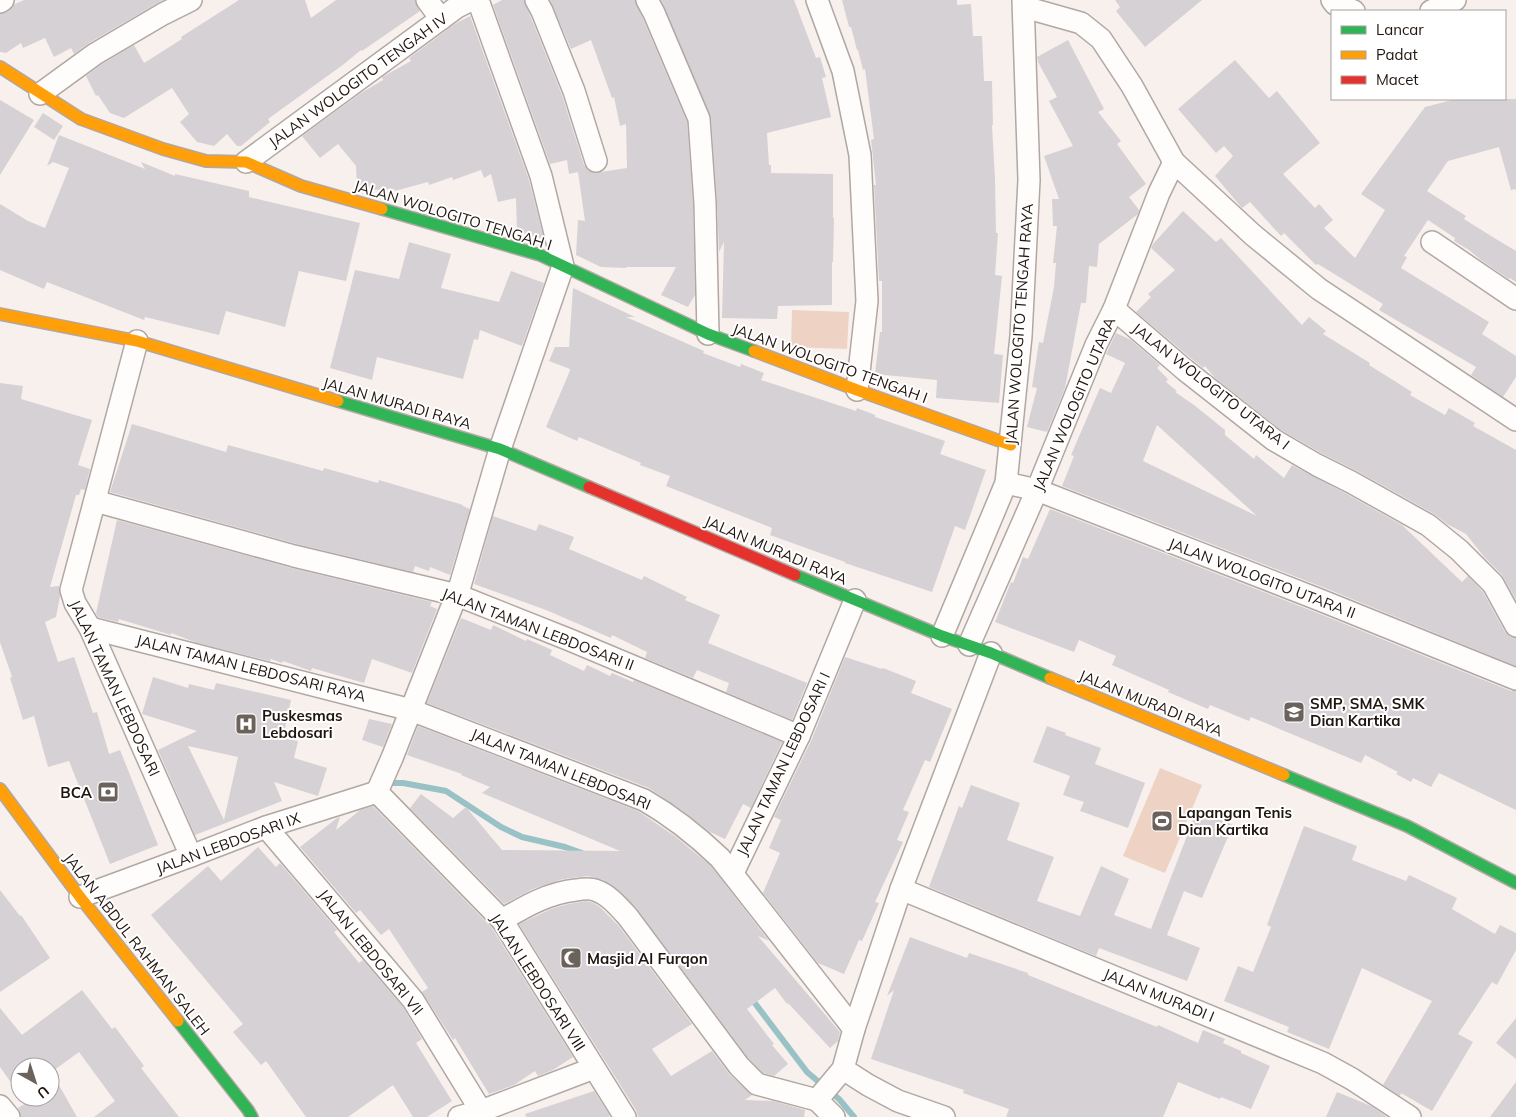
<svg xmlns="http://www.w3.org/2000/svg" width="1516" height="1117" viewBox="0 0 1516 1117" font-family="Mulish,sans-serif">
  <rect width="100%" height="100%" fill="#f8f0ec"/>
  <g fill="#eed2c4">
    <polygon points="792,310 849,312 847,349 791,347"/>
    <polygon points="1160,768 1202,785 1165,873 1123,856"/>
  </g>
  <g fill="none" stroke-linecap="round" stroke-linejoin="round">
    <g stroke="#99c2c6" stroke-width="6">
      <polyline points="385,783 403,783 446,791 501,827 522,837 565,847 582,853"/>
      <polyline points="751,998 807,1072 839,1099 854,1117"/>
    </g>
  </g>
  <g fill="#d6d1d5" fill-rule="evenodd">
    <polygon points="24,0 163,0 89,43 74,54 71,48 54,57 45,38 23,48 21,43 6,53 0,52 0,14 7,12 15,4"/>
    <polygon points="239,0 305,0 311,18 336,0 415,0 420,11 362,51 361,50 344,64 268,119 270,122 241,146 237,146 227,134 214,146 197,142 180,122 189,114 172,88 124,118 110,113 98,95 96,96 86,76 102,64 134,45 144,63 182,39 181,37"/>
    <polygon points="502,0 524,0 562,95 584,165 588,170 594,173 627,168 626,124 620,126 614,97 612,98 591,40 571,49 550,0 635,0 687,122 693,204 695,295 688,307 661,295 676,267 626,267 626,268 601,267 576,255 578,220 585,221 578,172 569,174 567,160 550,164 493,5"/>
    <polygon points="661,0 794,0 816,58 820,57 826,77 822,78 831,117 767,133 769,165 771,165 771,173 833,174 833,218 834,218 833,262 832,262 832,305 778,306 777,319 722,318 724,242 719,252 717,202 711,118"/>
    <polygon points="842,0 957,0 957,5 971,4 973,36 982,36 984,81 992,81 993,125 992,125 995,179 996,233 998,233 995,275 1002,276 994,354 1003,355 999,403 936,398 937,380 875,374 880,332 882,332 882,281 879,281 874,185 876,185 871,140 874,139 865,69 863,70 858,50 857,50 851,27 849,27"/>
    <polygon points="1115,0 1202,0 1145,47 1116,11 1120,7"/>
    <polygon points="470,16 529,180 544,239 517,232 516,198 498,202 491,174 484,178 481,170 453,180 452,177 429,185 428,182 395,191 394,189 372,190 357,186 356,166 338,144 320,158 302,136 361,93 383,80 382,77 384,76 411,61 409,58 455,24"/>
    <polygon points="1068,40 1104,109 1098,112 1121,141 1117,144 1146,184 1129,197 1139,210 1138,214 1099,244 1097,267 1089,266 1086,303 1081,303 1065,388 1047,432 1027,427 1037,388 1032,387 1039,342 1043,343 1054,287 1056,263 1053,263 1057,226 1053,226 1052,199 1059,199 1044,156 1073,146 1049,101 1057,97 1038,62 1037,57"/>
    <polygon points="1235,60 1269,98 1277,91 1320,143 1283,174 1315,208 1319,204 1333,220 1324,228 1355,258 1385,210 1361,194 1425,107 1456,99 1516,99 1516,189 1511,190 1499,147 1448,161 1427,191 1466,216 1464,219 1491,236 1516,251 1516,282 1510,278 1509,279 1481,260 1469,250 1454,241 1455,238 1428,220 1404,256 1407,257 1401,268 1489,322 1482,334 1516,356 1516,377 1503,397 1471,375 1476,367 1379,310 1383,304 1318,264 1316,265 1284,233 1281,236 1250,202 1242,208 1215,176 1233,156 1224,146 1216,153 1178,109"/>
    <polygon points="0,100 34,120 0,175"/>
    <polygon points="43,113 63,126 54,140 34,127"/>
    <polygon points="59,135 145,169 141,162 175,176 175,174 249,191 249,197 360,223 346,281 299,271 285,327 226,311 219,335 145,317 144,320 47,282 44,289 0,270 0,204 28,221 45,228 69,168 53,162 47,166"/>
    <polygon points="1183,211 1216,242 1221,238 1302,325 1309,317 1326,331 1323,334 1370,363 1369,365 1412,392 1410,395 1445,415 1449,408 1475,423 1473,426 1516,450 1516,600 1502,575 1485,558 1466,534 1447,524 1434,514 1357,471 1323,454 1281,430 1215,378 1205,366 1203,368 1193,360 1136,312 1151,297 1148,294 1175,270 1151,248 1153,244"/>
    <polygon points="409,242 451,254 441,288 499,302 511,271 544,283 522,346 480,330 478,340 474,339 463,379 377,357 372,380 330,368 355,270 399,279"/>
    <polygon points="573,288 635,317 626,317 704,351 703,353 740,367 741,364 764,373 761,380 856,411 857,408 875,415 875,417 945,441 940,454 986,470 965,530 955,526 932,592 845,563 845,562 770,535 772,528 666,486 670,476 640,465 641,463 579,437 577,441 546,427 569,373 570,369 549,361 555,347 569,347"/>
    <path d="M1116,333L1131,340L1160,365L1157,368L1168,379L1166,382L1177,391L1175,392L1194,405L1225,430V435L1254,459L1256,455L1284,478L1292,465L1345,493L1402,525L1462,582L1468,576L1483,592L1505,632L1510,637L1516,638V666L1325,588L1062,486L1074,456L1071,455L1100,388L1111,393L1125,363L1106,354ZM1157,425L1257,516L1143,461Z"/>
    <polygon points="0,383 23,386 21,399 92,420 78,465 90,469 85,490 81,489 79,495 76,495 50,587 59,586 60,596 56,617 45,622 58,662 74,657 93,713 97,712 109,754 120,750 158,845 110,864 69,761 48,767 34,716 23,720 10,678 12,677 0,642"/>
    <polygon points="132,424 226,452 228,445 323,471 324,468 378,483 379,480 463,505 463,506 470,509 450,575 430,567 429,571 415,566 413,572 297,544 110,492"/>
    <polygon points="1050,509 1315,612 1511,691 1516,691 1516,810 1439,773 1431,787 1413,778 1411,782 1396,774 1398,772 1365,755 1361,763 1251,717 1249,721 1210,705 1208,709 1168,692 1169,690 1112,665 1116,656 1079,640 1074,652 995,622 1011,582 1013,583 1023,557 1028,559"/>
    <polygon points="493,516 536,531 539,524 574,537 569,549 642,580 644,576 687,597 685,600 720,615 708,643 807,683 792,720 726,692 729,683 697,670 693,678 645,658 647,652 612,635 611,638 546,610 474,584"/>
    <polygon points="117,520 291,568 432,602 430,606 437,609 412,673 372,659 364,683 312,668 311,671 283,661 282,663 271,659 270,661 197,643 171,633 171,635 119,619 118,622 98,617 96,613"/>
    <polygon points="461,618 491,630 493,625 526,641 527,639 552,650 550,655 584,671 587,665 610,676 612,673 633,682 634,680 782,742 751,808 743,804 725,839 710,832 682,810 649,788 427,703"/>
    <polygon points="845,657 882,669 883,668 916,681 911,693 952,709 930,762 925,760 903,810 909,812 897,840 903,842 875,902 879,903 862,941 859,940 844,974 818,963 763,893 780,853 769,848 781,820 774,817 811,741"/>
    <path d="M153,677L188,688L189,684L214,690L216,683L291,700L283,738L298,741L294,758L327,768L318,796L274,782L282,801L195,835L158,750L197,731L142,714ZM188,746L238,757L224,820Z"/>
    <polygon points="369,719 392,724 383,747 362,740"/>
    <polygon points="418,726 638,811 676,837 711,866 769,941 758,936 840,1032 838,1041 830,1048 788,1003 787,1004 775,988 747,1009 774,1044 772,1045 788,1064 774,1076 763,1073 748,1058 637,909 621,892 604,880 588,876 563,879 533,889 504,904 410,808 421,794 453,818 466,807 502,850 620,851 482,793 490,787 461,775 462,774 407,755"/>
    <polygon points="1047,726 1066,733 1065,735 1101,748 1095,764 1145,783 1128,828 1080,811 1084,802 1063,795 1070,776 1033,762"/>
    <polygon points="971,785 1020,803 1007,840 1054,857 1037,901 1080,916 1101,866 1129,879 1114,915 1151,929 1197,810 1233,825 1202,898 1184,891 1167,935 1200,948 1187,981 1099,948 1096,956 929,887 959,806 962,808"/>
    <polygon points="373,806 492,928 573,1057 553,1070 538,1076 535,1071 514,1085 489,1094 455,1038 453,1040 422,992 428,988 389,929 381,935 360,910 356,913 300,847 337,818 340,817 336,830 360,810"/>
    <polygon points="1304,826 1357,846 1352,860 1406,881 1409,875 1457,898 1452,909 1495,934 1500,925 1516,933 1516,950 1497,985 1492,982 1458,1034 1473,1042 1432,1111 1401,1093 1400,1096 1383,1085 1432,1001 1362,968 1329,1049 1287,1032 1289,1027 1224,1001 1238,966 1253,972 1271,927 1267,925"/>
    <polygon points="258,847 276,867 280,863 337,930 334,932 359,963 363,960 403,1007 422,1039 416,1043 452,1101 427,1117 413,1117 393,1085 348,1117 306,1117 266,1061 261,1065 233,1032 243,1024 151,915 208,866 221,881"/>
    <polygon points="0,890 20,916 21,915 50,958 0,992"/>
    <polygon points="586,901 594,903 601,908 618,925 692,1024 652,1049 671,1076 712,1051 730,1075 752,1095 745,1100 773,1101 805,1110 804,1117 638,1117 636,1110 519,924 551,909 568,904"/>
    <polygon points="910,937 967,958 969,953 1028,973 1028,975 1157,1027 1158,1025 1198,1043 1203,1030 1225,1039 1223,1043 1241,1051 1241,1053 1270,1066 1251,1109 1221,1097 1220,1099 1178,1082 1163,1117 1006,1117 1009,1109 963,1093 964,1090 871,1059 894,990 887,996"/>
    <polygon points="82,990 112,1029 115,1027 144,1066 141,1068 179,1117 94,1117 115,1101 79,1052 53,1071 58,1079 56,1080 77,1117 21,1117 18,1108 26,1103 22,1097 50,1097 50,1067 20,1067 20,1095 0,1067 0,1008 22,1035"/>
    <polygon points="1516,1018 1516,1059 1496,1043"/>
    <polygon points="1516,1082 1516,1117 1490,1117"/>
    <polygon points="594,1091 610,1116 608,1117 526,1117 525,1114"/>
    <polygon points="1337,1092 1371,1106 1387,1117 1326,1117"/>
  </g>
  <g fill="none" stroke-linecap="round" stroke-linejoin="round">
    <g stroke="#b1a7a3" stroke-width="24">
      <g id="street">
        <polyline points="427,0 441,19"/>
        <polyline points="536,0 542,11 574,91 596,161"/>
        <polyline points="647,0 654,13 699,119 705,203 708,334"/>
        <polyline points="817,0 843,71 860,155 867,301 857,390"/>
        <polyline points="1332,0 1335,4 1354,11"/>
        <polyline points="0,2 3,0"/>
        <polyline points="1024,7 1081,23 1101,39 1132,86 1174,162 1253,235 1319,289 1516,420"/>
        <polyline points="1431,11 1455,0"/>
        <polyline points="40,94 95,54 163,14 191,0"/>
        <polyline points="246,162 457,7 471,0"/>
        <polyline points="1432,242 1516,299"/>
        <polyline points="1114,309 1185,370 1274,440 1317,465 1351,482 1428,525 1459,550 1493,584 1516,626"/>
        <polyline points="137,341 71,590 75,603 90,628 191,856"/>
        <polyline points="1006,483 1037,490 1320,600 1516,679"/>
        <polyline points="95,501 294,556 457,595 570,640 799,736"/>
        <path d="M90,628L411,710L644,800C672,816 697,836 720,858L854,1029"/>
        <polyline points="942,636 1006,483 1021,336 1029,180 1023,0"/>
        <polyline points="969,645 1037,490 1096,345 1114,309 1159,193 1174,162"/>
        <polyline points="377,792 392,758 460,586 500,449 563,266 541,176 478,0"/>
        <polyline points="377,792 502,920 625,1117"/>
        <polyline points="266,827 413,1000 481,1111"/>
        <polyline points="733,873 799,736 855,600"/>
        <polyline points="901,889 1323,1063 1352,1079 1410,1117"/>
        <polyline points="80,897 191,856 266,827 377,792"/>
        <path d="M502,920C526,906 548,893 576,890C582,889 590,888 595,890C608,894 619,907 628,917L739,1066L757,1084L817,1100"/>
        <polyline points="843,1069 868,1085 898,1101 944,1117"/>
        <polyline points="0,1106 9,1117"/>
        <polyline points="459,1117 481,1111 594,1068"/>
        <polyline points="834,1117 817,1100 843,1069 854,1029 901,889 991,653"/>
      </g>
    </g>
    <g stroke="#b1a7a3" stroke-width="14">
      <g id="fast">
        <polyline points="382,209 540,255 708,334 754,351"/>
        <polyline points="338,401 500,449 589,487"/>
        <polyline points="795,575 942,636 991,653 1050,678"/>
        <polyline points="1284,775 1407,826 1516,883"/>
        <polyline points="178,1021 248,1110 252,1117"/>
      </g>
    </g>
    <g stroke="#b1a7a3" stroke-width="14">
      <g id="slow">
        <polyline points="0,67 81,119 163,149 206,161 246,162 301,186 382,209"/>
        <polyline points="0,314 137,341 338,401"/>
        <polyline points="754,351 857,390 1011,445"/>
        <polyline points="1050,678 1284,775"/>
        <polyline points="0,789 80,897 178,1021"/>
      </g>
    </g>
    <g stroke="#b1a7a3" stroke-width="14">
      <polyline id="jam" points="589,487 795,575"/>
    </g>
    <use href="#street" stroke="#fefdfc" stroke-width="21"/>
    <use href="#fast" stroke="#30b455" stroke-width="11"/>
    <use href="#slow" stroke="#ff9f0a" stroke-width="11"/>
    <use href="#jam" stroke="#e5322d" stroke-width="11"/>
  </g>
  <defs>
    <g id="school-square" transform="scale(1.125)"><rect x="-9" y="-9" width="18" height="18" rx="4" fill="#6c625c" stroke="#fff"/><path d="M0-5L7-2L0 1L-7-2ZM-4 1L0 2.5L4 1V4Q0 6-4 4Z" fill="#fff"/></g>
    <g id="hospital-square" transform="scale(1.125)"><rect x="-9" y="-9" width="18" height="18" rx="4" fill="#6c625c" stroke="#fff"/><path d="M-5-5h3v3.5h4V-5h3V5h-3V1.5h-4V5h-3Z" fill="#fff"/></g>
    <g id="bank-square" transform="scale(1.125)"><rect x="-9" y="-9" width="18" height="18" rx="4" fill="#6c625c" stroke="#fff"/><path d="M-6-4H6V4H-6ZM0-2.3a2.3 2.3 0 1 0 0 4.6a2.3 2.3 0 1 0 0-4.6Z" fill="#fff"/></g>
    <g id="stadium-square" transform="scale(1.125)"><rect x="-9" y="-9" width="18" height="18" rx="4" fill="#6c625c" stroke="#fff"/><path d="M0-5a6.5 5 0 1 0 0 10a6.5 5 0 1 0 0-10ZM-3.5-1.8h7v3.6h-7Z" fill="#fff"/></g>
    <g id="mosque-square" transform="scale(1.125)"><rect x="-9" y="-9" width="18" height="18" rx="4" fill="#6c625c" stroke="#fff"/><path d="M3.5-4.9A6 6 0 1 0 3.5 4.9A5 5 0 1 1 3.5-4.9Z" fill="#fff"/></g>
  </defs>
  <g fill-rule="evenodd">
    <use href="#school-square" x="1294" y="712"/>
    <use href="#hospital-square" x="246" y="724"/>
    <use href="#bank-square" x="108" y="792"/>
    <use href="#stadium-square" x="1162" y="821"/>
    <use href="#mosque-square" x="571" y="958"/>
  </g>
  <g text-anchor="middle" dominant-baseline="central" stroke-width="4" stroke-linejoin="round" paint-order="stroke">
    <g font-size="15" fill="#21150f" stroke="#fff">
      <text transform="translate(358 80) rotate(-36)">JALAN WOLOGITO TENGAH IV</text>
      <text transform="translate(453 215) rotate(17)">JALAN WOLOGITO TENGAH I</text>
      <text transform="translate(1019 324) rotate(-86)">JALAN WOLOGITO TENGAH RAYA</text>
      <text transform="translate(830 363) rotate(20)">JALAN WOLOGITO TENGAH I</text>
      <text transform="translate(1211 386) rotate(38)">JALAN WOLOGITO UTARA I</text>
      <text transform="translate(397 403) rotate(16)">JALAN MURADI RAYA</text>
      <text transform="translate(1074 404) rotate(-67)">JALAN WOLOGITO UTARA</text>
      <text transform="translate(776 550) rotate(23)">JALAN MURADI RAYA</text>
      <text transform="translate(1262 578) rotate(21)">JALAN WOLOGITO UTARA II</text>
      <text transform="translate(538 629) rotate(21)">JALAN TAMAN LEBDOSARI II</text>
      <text transform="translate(251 668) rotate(14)">JALAN TAMAN LEBDOSARI RAYA</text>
      <text transform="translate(115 688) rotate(65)">JALAN TAMAN LEBDOSARI</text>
      <text transform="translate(1151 703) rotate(22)">JALAN MURADI RAYA</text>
      <text transform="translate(783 764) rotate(-65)">JALAN TAMAN LEBDOSARI I</text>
      <text transform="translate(561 769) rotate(22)">JALAN TAMAN LEBDOSARI</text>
      <text transform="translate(228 843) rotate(-20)">JALAN LEBDOSARI IX</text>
      <text transform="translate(137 944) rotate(52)">JALAN ABDUL RAHMAN SALEH</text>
      <text transform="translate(371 952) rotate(51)">JALAN LEBDOSARI VII</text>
      <text transform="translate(538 982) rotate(57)">JALAN LEBDOSARI VIII</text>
      <text transform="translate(1159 995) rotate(22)">JALAN MURADI I</text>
    </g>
    <g font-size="15" font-weight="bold" fill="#21150f" stroke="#fff" text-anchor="start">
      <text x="1310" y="703">SMP, SMA, SMK<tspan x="1310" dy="17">Dian Kartika</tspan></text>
      <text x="262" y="715">Puskesmas<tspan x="262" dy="17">Lebdosari</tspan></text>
      <text x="92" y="792" text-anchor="end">BCA</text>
      <text x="1178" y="812">Lapangan Tenis<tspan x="1178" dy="17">Dian Kartika</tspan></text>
      <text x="587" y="958">Masjid Al Furqon</text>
    </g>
  </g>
  <rect x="1331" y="10" width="175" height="90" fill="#ffffff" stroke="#a6a19f"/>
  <rect x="1341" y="26" width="25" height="8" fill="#30b455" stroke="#a6a19f"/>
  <text x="1376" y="35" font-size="15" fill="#21150f">Lancar</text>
  <rect x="1341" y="51" width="25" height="8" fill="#ff9f0a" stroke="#a6a19f"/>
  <text x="1376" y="60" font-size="15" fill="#21150f">Padat</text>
  <rect x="1341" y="76" width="25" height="8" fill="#e5322d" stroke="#a6a19f"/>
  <text x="1376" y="85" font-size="15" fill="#21150f">Macet</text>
  <g transform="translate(35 1082) rotate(141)"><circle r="24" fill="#ffffff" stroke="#a6a19f"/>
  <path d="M0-4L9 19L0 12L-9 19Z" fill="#6c625c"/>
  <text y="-8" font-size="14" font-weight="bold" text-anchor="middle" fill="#21150f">U</text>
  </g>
</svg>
